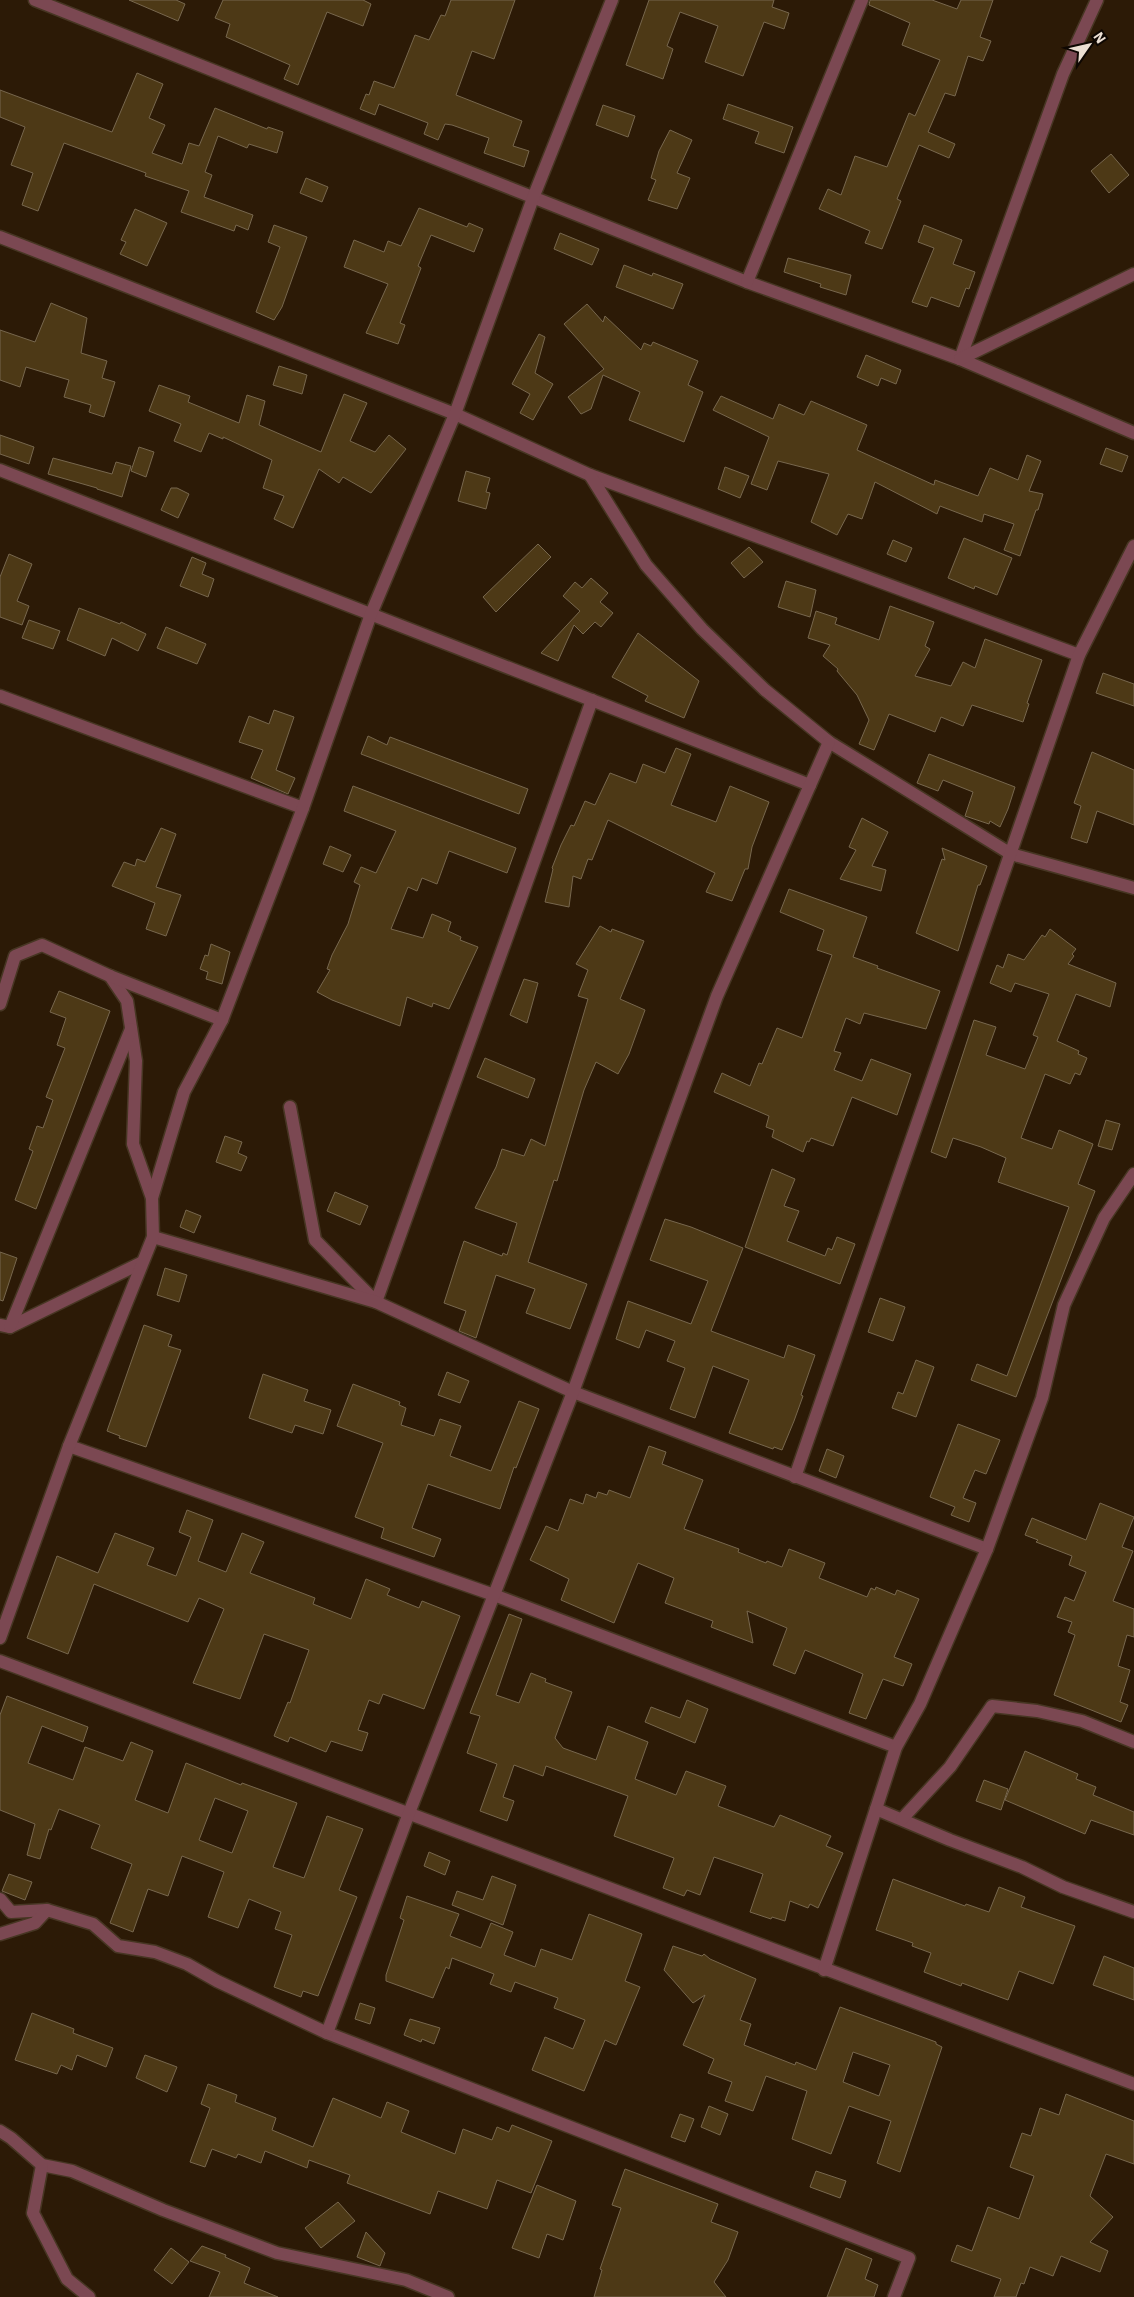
<svg xmlns="http://www.w3.org/2000/svg" width="1134" height="2297" viewBox="0 0 1134 2297" font-family="'IBM Plex Sans',sans-serif">
  <rect width="100%" height="100%" fill="#2c1a06"/>
  <g fill="#4d3916" stroke="#77674e" fill-rule="evenodd">
    <polygon points="129,0 176,0 185,4 178,21"/>
    <polygon points="223,0 363,0 371,4 363,26 327,12 298,85 284,79 290,65 226,37 230,24 215,18"/>
    <polygon points="451,0 515,0 494,59 472,51 456,95 522,121 513,146 529,151 524,167 484,153 489,138 452,125 445,124 438,140 424,134 428,123 379,104 375,115 360,109 366,94 369,95 374,81 394,88 415,35 429,40 441,15 445,16"/>
    <polygon points="649,0 774,0 772,7 789,13 784,29 764,22 743,76 705,62 718,26 680,12 667,46 673,49 663,79 626,65"/>
    <polygon points="870,0 932,0 957,9 961,0 993,0 980,37 991,41 983,61 968,56 955,96 945,93 928,132 955,144 949,158 919,145 897,199 901,201 882,249 865,243 870,231 819,209 828,189 841,195 855,156 887,167 909,113 915,116 940,60 902,45 910,23 869,5"/>
    <polygon points="137,73 163,84 149,118 165,125 152,153 182,164 189,143 199,146 215,108 267,129 268,127 283,132 277,153 249,144 247,148 218,136 205,172 212,175 204,197 253,215 248,230 236,225 234,231 181,212 189,191 145,176 146,173 64,143 38,211 22,205 33,173 11,165 25,127 0,117 0,90 112,132"/>
    <polygon points="728,104 793,127 784,153 755,143 759,132 723,119"/>
    <polygon points="603,105 635,116 628,137 596,125"/>
    <polygon points="670,130 692,140 677,173 690,178 677,209 648,200 656,180 651,178 659,151"/>
    <polygon points="1111,154 1129,175 1109,193 1091,171"/>
    <polygon points="306,178 328,187 322,202 300,193"/>
    <polygon points="419,208 467,227 469,223 483,229 474,252 431,235 418,266 421,268 400,323 405,325 398,344 366,333 388,284 344,267 354,240 384,252 388,241 401,246"/>
    <polygon points="135,209 167,223 147,266 120,254 126,242 121,240"/>
    <polygon points="274,225 307,237 282,307 274,320 256,312 280,247 268,242"/>
    <polygon points="924,225 962,240 953,264 975,272 969,289 966,288 959,307 931,297 927,307 912,302 934,248 918,242"/>
    <polygon points="560,233 599,249 592,265 554,249"/>
    <polygon points="788,258 851,275 846,295 820,287 821,284 784,272"/>
    <polygon points="624,265 652,276 653,273 683,284 673,309 616,287"/>
    <polygon points="51,303 87,318 81,353 107,361 102,378 115,382 104,417 89,412 91,405 64,397 69,380 26,367 20,387 0,380 0,330 35,342"/>
    <polygon points="587,304 603,322 605,316 641,350 644,343 651,346 653,342 698,361 688,385 703,392 684,442 629,420 640,392 603,375 591,409 581,414 568,397 604,369 564,324"/>
    <polygon points="539,334 545,337 535,373 553,384 533,420 520,413 530,394 512,384"/>
    <polygon points="866,355 901,370 896,384 881,378 878,386 857,377"/>
    <polygon points="279,366 307,375 302,394 273,385"/>
    <polygon points="159,385 190,396 188,402 239,423 247,395 265,401 259,425 321,452 344,394 367,403 350,441 375,452 389,435 406,449 371,493 343,477 339,483 319,469 293,528 274,519 284,496 263,488 272,460 223,437 223,439 209,433 201,452 174,441 181,424 149,411"/>
    <polygon points="721,396 773,419 779,404 804,415 811,401 867,425 857,450 934,485 935,480 978,496 990,468 1018,480 1027,455 1041,461 1029,491 1043,494 1038,510 1036,510 1020,556 1004,550 1014,524 984,514 982,522 940,506 937,514 875,482 862,519 848,514 837,535 811,522 829,474 778,461 767,490 751,484 769,437 713,410"/>
    <polygon points="0,435 34,447 29,464 0,454"/>
    <polygon points="139,447 154,452 146,477 131,471"/>
    <polygon points="1106,448 1128,456 1122,472 1100,464"/>
    <polygon points="53,458 112,474 116,462 131,466 122,497 97,489 97,488 48,474"/>
    <polygon points="725,467 749,476 740,498 718,489"/>
    <polygon points="466,471 490,478 486,492 490,493 486,509 458,501"/>
    <polygon points="171,488 177,488 189,494 178,518 161,510"/>
    <polygon points="964,538 1012,558 997,595 975,586 974,589 948,578"/>
    <polygon points="893,540 912,548 906,562 887,554"/>
    <polygon points="538,544 551,557 496,612 483,597"/>
    <polygon points="749,547 763,562 744,578 731,563"/>
    <polygon points="9,554 32,564 17,601 29,606 22,625 0,617 0,577"/>
    <polygon points="192,557 206,563 202,574 214,579 208,597 180,586"/>
    <polygon points="591,578 608,593 600,602 613,613 601,627 595,622 583,634 574,625 558,661 541,653 580,611 563,596 575,582 582,588"/>
    <polygon points="786,581 816,590 810,617 778,607"/>
    <polygon points="890,606 934,622 925,646 930,649 915,676 951,686 963,662 975,668 985,639 1042,660 1027,703 1029,704 1023,722 972,705 963,726 941,717 935,732 889,714 874,750 859,744 869,720 857,695 837,671 838,669 823,656 830,645 808,638 816,611 837,618 835,624 879,640"/>
    <polygon points="79,608 120,624 121,622 146,634 138,651 112,638 105,656 67,640"/>
    <polygon points="29,620 60,631 53,649 22,638"/>
    <polygon points="166,627 206,644 197,664 157,648"/>
    <polygon points="638,633 699,681 684,718 645,701 648,696 612,677"/>
    <polygon points="1103,673 1134,684 1134,706 1096,693"/>
    <polygon points="274,710 294,717 276,770 295,778 288,794 251,778 263,750 239,742 249,716 269,724"/>
    <polygon points="368,736 387,745 390,737 528,789 519,814 361,754"/>
    <polygon points="676,748 691,754 671,805 716,822 730,786 769,802 752,847 748,869 745,869 732,901 706,892 715,873 608,820 592,860 588,859 581,879 573,876 569,907 545,902 553,869 552,868 561,845 571,825 574,826 585,801 595,805 610,773 636,783 643,764 665,773"/>
    <polygon points="1092,752 1134,770 1134,825 1097,811 1087,843 1071,838 1081,806 1074,803"/>
    <polygon points="929,754 1015,787 1008,809 1000,827 990,821 989,824 965,816 973,792 943,780 938,791 917,783"/>
    <polygon points="353,786 516,848 507,873 449,851 437,884 422,878 417,891 408,887 391,929 423,938 432,914 451,922 448,931 461,937 460,940 478,947 449,1009 433,1003 432,1007 407,997 400,1026 332,1000 317,992 330,970 327,969 332,955 348,924 360,885 354,882 361,867 376,873 396,831 344,811"/>
    <polygon points="862,818 888,832 872,866 886,870 881,891 840,879 856,850 849,847"/>
    <polygon points="161,828 176,834 156,887 181,895 166,936 146,929 155,903 112,886 124,862 135,866 137,859 145,862"/>
    <polygon points="330,846 351,855 343,872 323,864"/>
    <polygon points="942,848 987,866 980,885 978,885 958,951 916,933 942,859 945,860"/>
    <polygon points="789,889 867,917 853,957 878,966 877,968 940,991 926,1029 864,1013 860,1024 846,1018 834,1051 841,1053 834,1070 862,1081 871,1059 911,1074 897,1115 852,1097 833,1146 811,1138 809,1142 807,1141 803,1152 772,1137 774,1130 766,1127 769,1116 714,1092 722,1073 750,1086 759,1063 762,1064 777,1028 802,1038 832,955 817,950 824,930 780,912"/>
    <polygon points="600,926 611,932 612,929 644,941 620,999 645,1010 629,1054 618,1074 596,1062 584,1090 557,1181 554,1180 528,1262 587,1284 570,1329 526,1313 535,1289 496,1275 476,1338 459,1331 466,1311 444,1303 458,1259 464,1241 502,1256 503,1253 507,1255 517,1223 475,1208 496,1167 502,1149 524,1156 531,1139 545,1146 588,999 578,996 588,970 576,964"/>
    <polygon points="1050,929 1076,949 1072,954 1074,956 1068,964 1116,983 1110,1007 1076,994 1057,1041 1079,1051 1078,1054 1087,1058 1080,1075 1075,1073 1070,1084 1045,1074 1021,1138 1052,1149 1059,1130 1093,1144 1078,1184 1095,1191 1016,1397 971,1380 977,1364 1007,1376 1069,1207 998,1182 1006,1158 981,1147 953,1138 946,1158 931,1152 974,1020 996,1027 986,1055 1025,1069 1038,1037 1033,1035 1049,994 1015,983 1011,992 990,983 997,965 1003,968 1008,954 1024,960 1042,935 1045,937"/>
    <polygon points="211,944 230,952 222,984 206,979 208,972 200,969 205,955 208,956"/>
    <polygon points="524,979 538,983 527,1023 510,1015"/>
    <polygon points="59,991 110,1011 36,1209 15,1200 33,1151 29,1149 37,1126 43,1128 53,1100 46,1097 65,1048 57,1045 66,1018 50,1012"/>
    <polygon points="485,1058 535,1079 528,1098 477,1077"/>
    <polygon points="1106,1120 1120,1124 1112,1150 1098,1146"/>
    <polygon points="225,1136 242,1142 238,1153 247,1157 241,1171 216,1162"/>
    <polygon points="772,1169 795,1179 784,1206 799,1211 787,1241 825,1256 828,1248 832,1250 837,1237 855,1244 840,1284 745,1247"/>
    <polygon points="335,1192 368,1206 360,1225 327,1211"/>
    <polygon points="186,1210 201,1216 194,1233 180,1227"/>
    <polygon points="665,1219 691,1227 743,1248 711,1331 784,1358 788,1345 815,1355 801,1395 803,1396 794,1421 782,1450 774,1447 773,1449 729,1433 749,1380 713,1366 695,1418 670,1409 685,1368 667,1361 675,1341 646,1330 639,1348 616,1339 628,1301 691,1324 708,1281 650,1260"/>
    <polygon points="0,1252 17,1258 3,1301 0,1300"/>
    <polygon points="165,1268 187,1275 179,1302 157,1295"/>
    <polygon points="880,1298 905,1307 893,1341 868,1332"/>
    <polygon points="144,1325 172,1335 168,1346 181,1350 146,1447 119,1438 120,1436 107,1431"/>
    <polygon points="916,1360 934,1367 916,1417 892,1408 898,1392 903,1394"/>
    <polygon points="447,1372 469,1381 460,1403 438,1395"/>
    <polygon points="263,1374 308,1390 304,1401 331,1410 323,1434 295,1425 292,1433 249,1418"/>
    <polygon points="353,1384 400,1402 399,1405 406,1408 401,1425 434,1436 440,1419 461,1426 450,1456 491,1471 519,1401 539,1409 516,1468 514,1467 500,1509 428,1484 412,1528 441,1539 434,1557 381,1538 384,1528 355,1517 383,1443 337,1426"/>
    <polygon points="958,1424 1000,1440 986,1474 975,1470 963,1498 976,1503 969,1522 951,1515 955,1507 930,1497"/>
    <polygon points="649,1446 666,1452 662,1464 703,1480 684,1529 739,1549 738,1552 766,1563 767,1561 782,1567 789,1549 825,1563 819,1578 867,1597 871,1588 875,1590 876,1587 895,1595 897,1590 919,1599 894,1657 912,1664 903,1686 883,1679 866,1719 849,1713 863,1674 805,1650 795,1674 773,1665 787,1628 747,1611 753,1643 711,1627 713,1621 665,1603 674,1578 638,1563 614,1623 561,1600 569,1579 530,1560 546,1526 558,1531 570,1499 583,1504 586,1494 596,1498 598,1492 607,1495 609,1490 630,1498"/>
    <polygon points="827,1449 844,1456 836,1478 819,1471"/>
    <polygon points="1100,1503 1134,1517 1122,1547 1133,1551 1113,1601 1134,1609 1134,1637 1127,1635 1118,1666 1130,1670 1120,1702 1128,1705 1121,1722 1054,1695 1075,1635 1068,1632 1072,1622 1057,1617 1065,1597 1074,1601 1086,1572 1069,1565 1072,1556 1036,1542 1038,1540 1025,1535 1032,1518 1086,1540"/>
    <polygon points="187,1510 213,1520 198,1561 226,1572 242,1533 264,1542 250,1573 315,1598 313,1604 351,1619 366,1579 390,1589 387,1595 419,1608 422,1601 460,1616 424,1709 383,1694 379,1704 369,1700 358,1730 368,1733 362,1751 331,1741 326,1752 290,1737 288,1742 274,1736 288,1702 290,1703 309,1650 264,1634 240,1699 193,1683 224,1609 199,1598 188,1622 94,1584 68,1654 27,1638 57,1556 98,1573 115,1533 154,1548 147,1565 176,1576 191,1537 179,1532"/>
    <polygon points="509,1614 522,1619 496,1695 519,1703 531,1673 546,1679 545,1682 572,1692 555,1738 563,1748 596,1760 608,1726 648,1742 635,1779 676,1795 686,1771 726,1786 718,1806 774,1827 780,1815 831,1836 826,1846 843,1853 818,1908 810,1904 808,1908 790,1901 785,1921 772,1917 771,1919 750,1912 763,1874 714,1857 700,1895 687,1890 684,1896 663,1888 674,1858 614,1836 628,1796 546,1766 543,1776 514,1765 503,1797 514,1801 507,1821 480,1811 497,1764 467,1753 480,1716 470,1713"/>
    <path d="M7,1696L88,1727L83,1742L42,1726L28,1763L73,1780L85,1747L123,1761L131,1742L153,1751L135,1800L168,1813L186,1763L241,1785L242,1783L297,1803L273,1867L304,1878L327,1816L363,1829L339,1890L357,1897L318,1996L303,1991L301,1997L274,1987L292,1935L275,1929L281,1912L249,1899L238,1928L208,1917L224,1872L182,1856L168,1896L148,1889L133,1932L110,1923L132,1864L91,1848L100,1825L59,1809L51,1830L49,1829L40,1859L27,1855L35,1824L0,1810V1715ZM215,1798L248,1811L232,1853L199,1840Z"/>
    <polygon points="687,1700 708,1709 695,1743 645,1722 651,1707 680,1718"/>
    <polygon points="1025,1751 1078,1774 1076,1779 1096,1787 1093,1795 1134,1812 1134,1835 1091,1820 1085,1834 1005,1800"/>
    <polygon points="984,1780 1008,1789 1001,1810 976,1801"/>
    <polygon points="429,1852 450,1861 445,1875 424,1866"/>
    <polygon points="9,1874 32,1882 25,1900 2,1891"/>
    <polygon points="492,1876 516,1885 503,1925 452,1905 457,1891 483,1900"/>
    <polygon points="893,1879 965,1906 966,1904 989,1912 999,1887 1025,1897 1021,1907 1075,1926 1053,1984 1019,1971 1008,2000 962,1983 961,1986 924,1972 931,1953 912,1946 913,1943 876,1930"/>
    <polygon points="407,1896 459,1914 450,1936 481,1948 491,1923 513,1932 504,1955 535,1967 541,1949 572,1960 589,1914 642,1934 625,1981 640,1987 616,2045 605,2040 584,2091 532,2070 545,2037 573,2049 585,2020 554,2008 558,1998 515,1982 511,1992 490,1984 494,1974 452,1958 449,1969 446,1967 433,1998 386,1981 386,1975 404,1920 400,1918"/>
    <path d="M673,1946L702,1956L704,1954L710,1959L756,1979L740,2020L751,2024L744,2045L795,2065L796,2062L816,2070L840,2007L936,2042V2044L942,2047L900,2172L877,2163L891,2121L849,2106L831,2154L792,2139L807,2091L766,2076L753,2111L725,2101L732,2082L708,2073L714,2059L683,2045L705,1995L693,2003L664,1970ZM853,2052L890,2065L879,2096L843,2082Z"/>
    <polygon points="1104,1956 1134,1968 1134,2000 1093,1985"/>
    <polygon points="360,2003 375,2008 370,2024 355,2019"/>
    <polygon points="32,2013 74,2029 73,2033 113,2048 106,2067 77,2055 72,2070 61,2065 57,2074 15,2060"/>
    <polygon points="410,2019 440,2028 434,2044 422,2039 421,2042 404,2035"/>
    <polygon points="145,2055 177,2067 167,2092 136,2078"/>
    <polygon points="208,2084 237,2095 235,2102 276,2118 272,2130 313,2147 333,2098 381,2118 387,2102 409,2111 401,2132 455,2154 463,2129 492,2140 497,2127 509,2132 512,2125 552,2141 531,2193 497,2180 487,2209 438,2191 430,2214 347,2183 350,2175 309,2160 307,2168 265,2151 261,2163 238,2154 236,2158 212,2149 205,2167 190,2162 210,2108 201,2104"/>
    <polygon points="1066,2094 1134,2121 1134,2164 1106,2154 1090,2196 1113,2217 1090,2242 1108,2251 1100,2272 1061,2256 1053,2276 1030,2267 1024,2284 1021,2283 1016,2297 994,2297 1001,2279 951,2261 957,2245 972,2251 988,2207 1019,2219 1034,2176 1010,2167 1022,2133 1031,2136 1040,2108 1059,2115"/>
    <polygon points="709,2106 728,2114 720,2135 701,2127"/>
    <polygon points="680,2114 694,2119 685,2142 671,2137"/>
    <polygon points="625,2169 718,2204 711,2222 738,2232 728,2260 714,2282 726,2297 594,2297 602,2270 600,2269 621,2208 612,2205"/>
    <polygon points="816,2171 846,2181 840,2198 810,2187"/>
    <polygon points="537,2185 576,2201 563,2240 547,2234 539,2258 512,2248"/>
    <polygon points="338,2202 355,2221 321,2248 305,2228"/>
    <polygon points="366,2232 385,2253 380,2266 357,2257"/>
    <polygon points="202,2246 226,2255 225,2257 250,2268 244,2283 278,2297 209,2297 220,2272 190,2261"/>
    <polygon points="171,2248 189,2262 172,2284 154,2270"/>
    <polygon points="846,2248 872,2259 865,2279 878,2285 874,2297 827,2297"/>
  </g>
  <g fill="none" stroke-linecap="round" stroke-linejoin="round">
    <g stroke="#473623" stroke-width="15">
      <g id="minor">
        <polyline points="35,0 747,282 960,359 1134,433"/>
        <polyline points="0,237 455,414 590,475 1079,655"/>
        <polyline points="747,282 862,0"/>
        <polyline points="960,359 1063,74 1097,0"/>
        <polyline points="960,359 1134,274"/>
        <polyline points="0,470 810,785"/>
        <polyline points="590,475 646,565 702,629 765,690 829,742 1011,854 1134,888"/>
        <polyline points="0,696 303,808"/>
        <polyline points="110,976 127,1001 136,1061 133,1144 152,1198"/>
        <polyline points="0,1004 15,956 42,945 110,976 222,1020"/>
        <polyline points="290,1107 315,1240 376,1302 592,700"/>
        <polyline points="153,1237 376,1302 573,1392 987,1549"/>
        <polyline points="0,1325 10,1327 141,1263"/>
        <polyline points="10,1327 131,1029"/>
        <polyline points="69,1446 494,1595 896,1747"/>
        <polyline points="795,1477 1079,655 1134,546"/>
        <polyline points="0,1638 69,1446 153,1237 152,1198 184,1092 222,1020 303,808 371,614 455,414 533,198 612,0"/>
        <path d="M0,1661C378,1801 755,1945 1134,2084"/>
        <polyline points="876,1809 950,1840 1022,1867 1063,1887 1134,1912"/>
        <polyline points="902,1819 950,1767 992,1706 1037,1711 1082,1721 1134,1742"/>
        <polyline points="0,1899 11,1912 47,1910 93,1924 118,1946 155,1952 187,1964 217,1981 327,2033 909,2258 894,2297"/>
        <polyline points="0,1934 35,1923 47,1910"/>
        <polyline points="824,1970 896,1747 920,1704 987,1549 1042,1398 1064,1305 1104,1218 1134,1174"/>
        <polyline points="327,2033 409,1813 573,1392 717,996 829,742"/>
        <polyline points="0,2131 11,2138 42,2165 72,2171 163,2210 277,2253 406,2280 448,2297"/>
        <polyline points="42,2165 33,2213 67,2279 89,2297"/>
      </g>
    </g>
    <use href="#minor" stroke="#7b4852" stroke-width="12"/>
  </g>
  <g transform="translate(1089 45) rotate(56)" stroke="#0e0702" stroke-width="4" paint-order="stroke">
  <path d="M0-4L9 19L0 12L-9 19Z" fill="#ecdfd3"/>
  <text y="-8" font-size="14" font-weight="bold" text-anchor="middle" fill="#ecdfd3">N</text>
  </g>
</svg>
